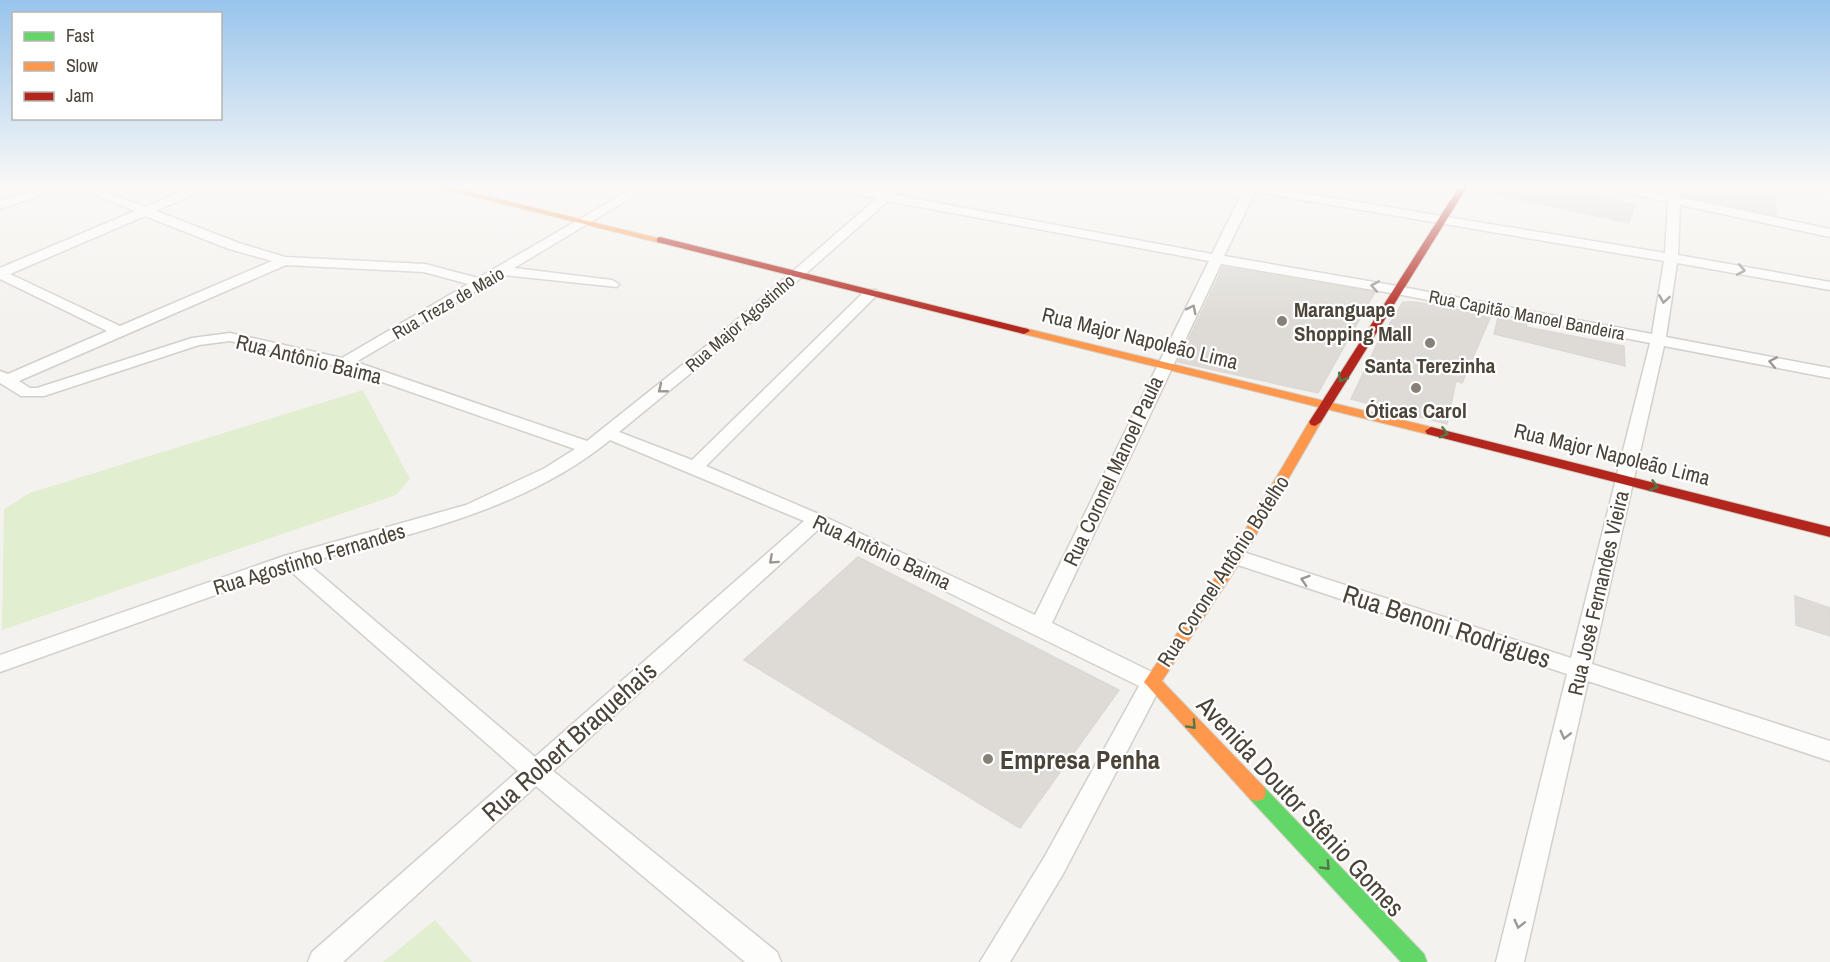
<svg xmlns="http://www.w3.org/2000/svg" width="1830" height="962" viewBox="0 0 1830 962" font-family="'Archivo Narrow',sans-serif">
  <rect width="100%" height="100%" fill="#f4f2ee"/>
  <g fill="#e1eecf">
    <polygon points="363,390 410,479 396,495 2,630 4,509 30,493"/>
    <polygon points="435,920 472,962 383,962"/>
  </g>
  <g fill="#dedbd6" stroke="#dcd9d4" stroke-width="1.5">
    <polygon points="1495,187 1549,187 1635,204 1629,223 1495,194"/>
    <polygon points="1680,187 1742,187 1775,193 1776,215 1681,195"/>
    <polygon points="1223,267 1375,292 1318,393 1178,362"/>
    <polygon points="1403,302 1414,302 1452,308 1490,318 1462,383 1456,381 1447,424 1351,399 1377,344"/>
    <polygon points="1498,318 1527,324 1526,327 1624,346 1625,366 1494,334"/>
    <polygon points="858,557 1119,690 1020,828 744,660"/>
    <polygon points="1795,596 1830,608 1830,636 1796,625"/>
  </g>
  <g fill="none" stroke-linecap="round" stroke-linejoin="round">
    <g stroke="#d2d0cb" stroke-width="3">
      <g id="street">
        <polygon points="48,187 65,187 0,209 0,201"/>
        <path d="M77,187H92L145,207L193,187H208L206,189L156,211L239,243L285,257L425,264L478,278L635,187H649L514,268L612,280L619,284L617,287L503,275L356,362L587,441L715,339L877,198L835,190L829,187H851L884,193L891,187H903L895,195L1212,254L1244,189L1242,187H1267L1665,253L1668,202L1609,189L1607,187H1628L1667,195L1666,187H1678L1679,197L1830,229V237L1680,205L1678,255L1830,282V290L1677,263L1666,337L1830,368V378L1664,346L1592,664L1830,741V761L1588,681L1524,962H1496L1567,674L1229,562L1226,557L1229,552L1236,550L1243,552L1571,658L1650,343L1397,294L1221,264L1052,623L1160,676L1163,682L1063,874L1010,962H980L1045,856L1139,686L819,529L553,771L777,952L781,962H745L536,786L343,962H308L312,952L518,771L288,569L0,672V655L284,556L466,505L545,468L575,449L339,367L230,341L199,345L44,396H21L0,383V371L8,374L107,331L0,279V268L135,211ZM1255,192L1664,261L1652,334L1397,286L1224,256ZM888,201L1209,261L1035,615L821,515L706,466L876,296L878,293L876,290H866L692,460L619,432L725,345ZM145,216L229,249L272,261L120,326L10,274ZM286,265L424,272L468,284L342,358L230,333L192,338L37,388H30L19,381ZM610,440L804,521L535,757L307,563C411,533 523,511 610,440Z"/>
      </g>
    </g>
    <g stroke="#d3cfc5" stroke-width="2">
      <polygon id="fast" points="1257,785 1264,787 1424,954 1427,962 1401,962 1250,799 1248,793 1250,787"/>
    </g>
    <g stroke="#d3cfc5" stroke-width="2">
      <g id="slow">
        <polygon points="436,187 449,187 665,240 660,243"/>
        <polygon points="1024,328 1435,428 1437,431 1431,435 1020,333 1020,329"/>
        <polygon points="1315,418 1321,422 1241,561 1162,681 1264,787 1266,793 1264,799 1257,801 1250,799 1144,682 1231,554 1309,422"/>
      </g>
    </g>
    <g stroke="#d3cfc5" stroke-width="2">
      <g id="jam">
        <polygon points="1459,187 1467,187 1321,422 1315,426 1311,425 1309,422"/>
        <polygon points="660,237 1028,329 1030,331 1024,334 657,242 657,238"/>
        <polygon points="1431,427 1830,527 1830,537 1427,434 1425,431"/>
      </g>
    </g>
    <use href="#street" fill="#fdfdfc" fill-rule="evenodd"/>
    <use href="#fast" fill="#63d668" fill-rule="evenodd"/>
    <use href="#slow" fill="#ff974d" fill-rule="evenodd"/>
    <use href="#jam" fill="#b3261e" fill-rule="evenodd"/>
  </g>
  <defs><path id="oneway-chevron" d="M-2-3.5L2.5 0L-2 3.5" fill="none" stroke-width="1.6" stroke-linecap="round" stroke-linejoin="round" transform="scale(1.5)"/></defs>
  <g stroke="#9b9791">
    <use href="#oneway-chevron" transform="translate(1741 270) rotate(10)"/>
    <use href="#oneway-chevron" transform="translate(1375 286) rotate(-170)"/>
    <use href="#oneway-chevron" transform="translate(1664 299) rotate(99)"/>
    <use href="#oneway-chevron" transform="translate(1192 309) rotate(-63)"/>
    <use href="#oneway-chevron" transform="translate(1773 362) rotate(-169)"/>
    <use href="#oneway-chevron" transform="translate(662 389) rotate(141)"/>
    <use href="#oneway-chevron" transform="translate(773 560) rotate(138)"/>
    <use href="#oneway-chevron" transform="translate(1305 580) rotate(-162)"/>
    <use href="#oneway-chevron" transform="translate(1565 735) rotate(104)"/>
    <use href="#oneway-chevron" transform="translate(1519 924) rotate(104)"/>
  </g>
  <g stroke="#537749">
    <use href="#oneway-chevron" transform="translate(1342 378) rotate(122)"/>
    <use href="#oneway-chevron" transform="translate(1444 433) rotate(14)"/>
    <use href="#oneway-chevron" transform="translate(1654 486) rotate(15)"/>
    <use href="#oneway-chevron" transform="translate(1192 725) rotate(47)"/>
    <use href="#oneway-chevron" transform="translate(1326 866) rotate(47)"/>
  </g>
  <linearGradient id="sky" x2="0" y2="1"><stop stop-color="#98c4ec"/><stop offset="0.58" stop-color="#faf9f7"/><stop offset="1" stop-color="#faf9f7" stop-opacity="0"/></linearGradient>
  <rect width="1830" height="321" fill="url(#sky)"/>
  <g fill="#868178" stroke="#fff" stroke-width="2">
    <circle cx="1282" cy="321" r="6"/>
    <circle cx="1430" cy="343" r="6"/>
    <circle cx="1416" cy="388" r="6"/>
    <circle cx="988" cy="759" r="6"/>
  </g>
  <g text-anchor="middle" dominant-baseline="central" stroke-width="4.5" stroke-linejoin="round" paint-order="stroke">
    <g font-size="18" fill="#4b4439" stroke="#fff">
      <text transform="translate(448 303) rotate(-30)">Rua Treze de Maio</text>
      <text transform="translate(1527 315) rotate(11)">Rua Capitão Manoel Bandeira</text>
      <text transform="translate(740 323) rotate(-41)">Rua Major Agostinho</text>
    </g>
    <g font-size="21" font-weight="bold" fill="#4b4439" stroke="#fff">
      <text x="1294" y="309" text-anchor="start">Maranguape<tspan x="1294" dy="24">Shopping Mall</tspan></text>
      <text x="1430" y="365">Santa Terezinha</text>
      <text x="1416" y="410">Óticas Carol</text>
    </g>
    <g font-size="21" fill="#4b4439" stroke="#fff">
      <text transform="translate(1140 338) rotate(14)">Rua Major Napoleão Lima</text>
      <text transform="translate(309 359) rotate(14)">Rua Antônio Baima</text>
      <text transform="translate(1612 454) rotate(14)">Rua Major Napoleão Lima</text>
      <text transform="translate(1113 471) rotate(-65)">Rua Coronel Manoel Paula</text>
      <text transform="translate(882 552) rotate(25)">Rua Antônio Baima</text>
      <text transform="translate(309 559) rotate(-17)">Rua Agostinho Fernandes</text>
      <text transform="translate(1223 571) rotate(-57)">Rua Coronel Antônio Botelho</text>
      <text transform="translate(1598 593) rotate(-77)">Rua José Fernandes Vieira</text>
    </g>
    <g font-size="26" fill="#4b4439" stroke="#fff">
      <text transform="translate(1447 626) rotate(18)">Rua Benoni Rodrigues</text>
      <text transform="translate(569 741) rotate(-42)">Rua Robert Braquehais</text>
      <text transform="translate(1301 806) rotate(47)">Avenida Doutor Stênio Gomes</text>
    </g>
    <g font-size="26" font-weight="bold" fill="#4b4439" stroke="#fff" text-anchor="start">
      <text x="1000" y="759">Empresa Penha</text>
    </g>
  </g>
  <rect x="12" y="12" width="210" height="108" fill="#ffffff" stroke="#b7b4b0" stroke-width="1.5"/>
  <rect x="24" y="32" width="30" height="9" fill="#63d668" stroke="#b7b4b0" stroke-width="1.5"/>
  <text x="66" y="42" font-size="18" fill="#4b4439">Fast</text>
  <rect x="24" y="62" width="30" height="9" fill="#ff974d" stroke="#b7b4b0" stroke-width="1.5"/>
  <text x="66" y="72" font-size="18" fill="#4b4439">Slow</text>
  <rect x="24" y="92" width="30" height="9" fill="#b3261e" stroke="#b7b4b0" stroke-width="1.5"/>
  <text x="66" y="102" font-size="18" fill="#4b4439">Jam</text>
</svg>
